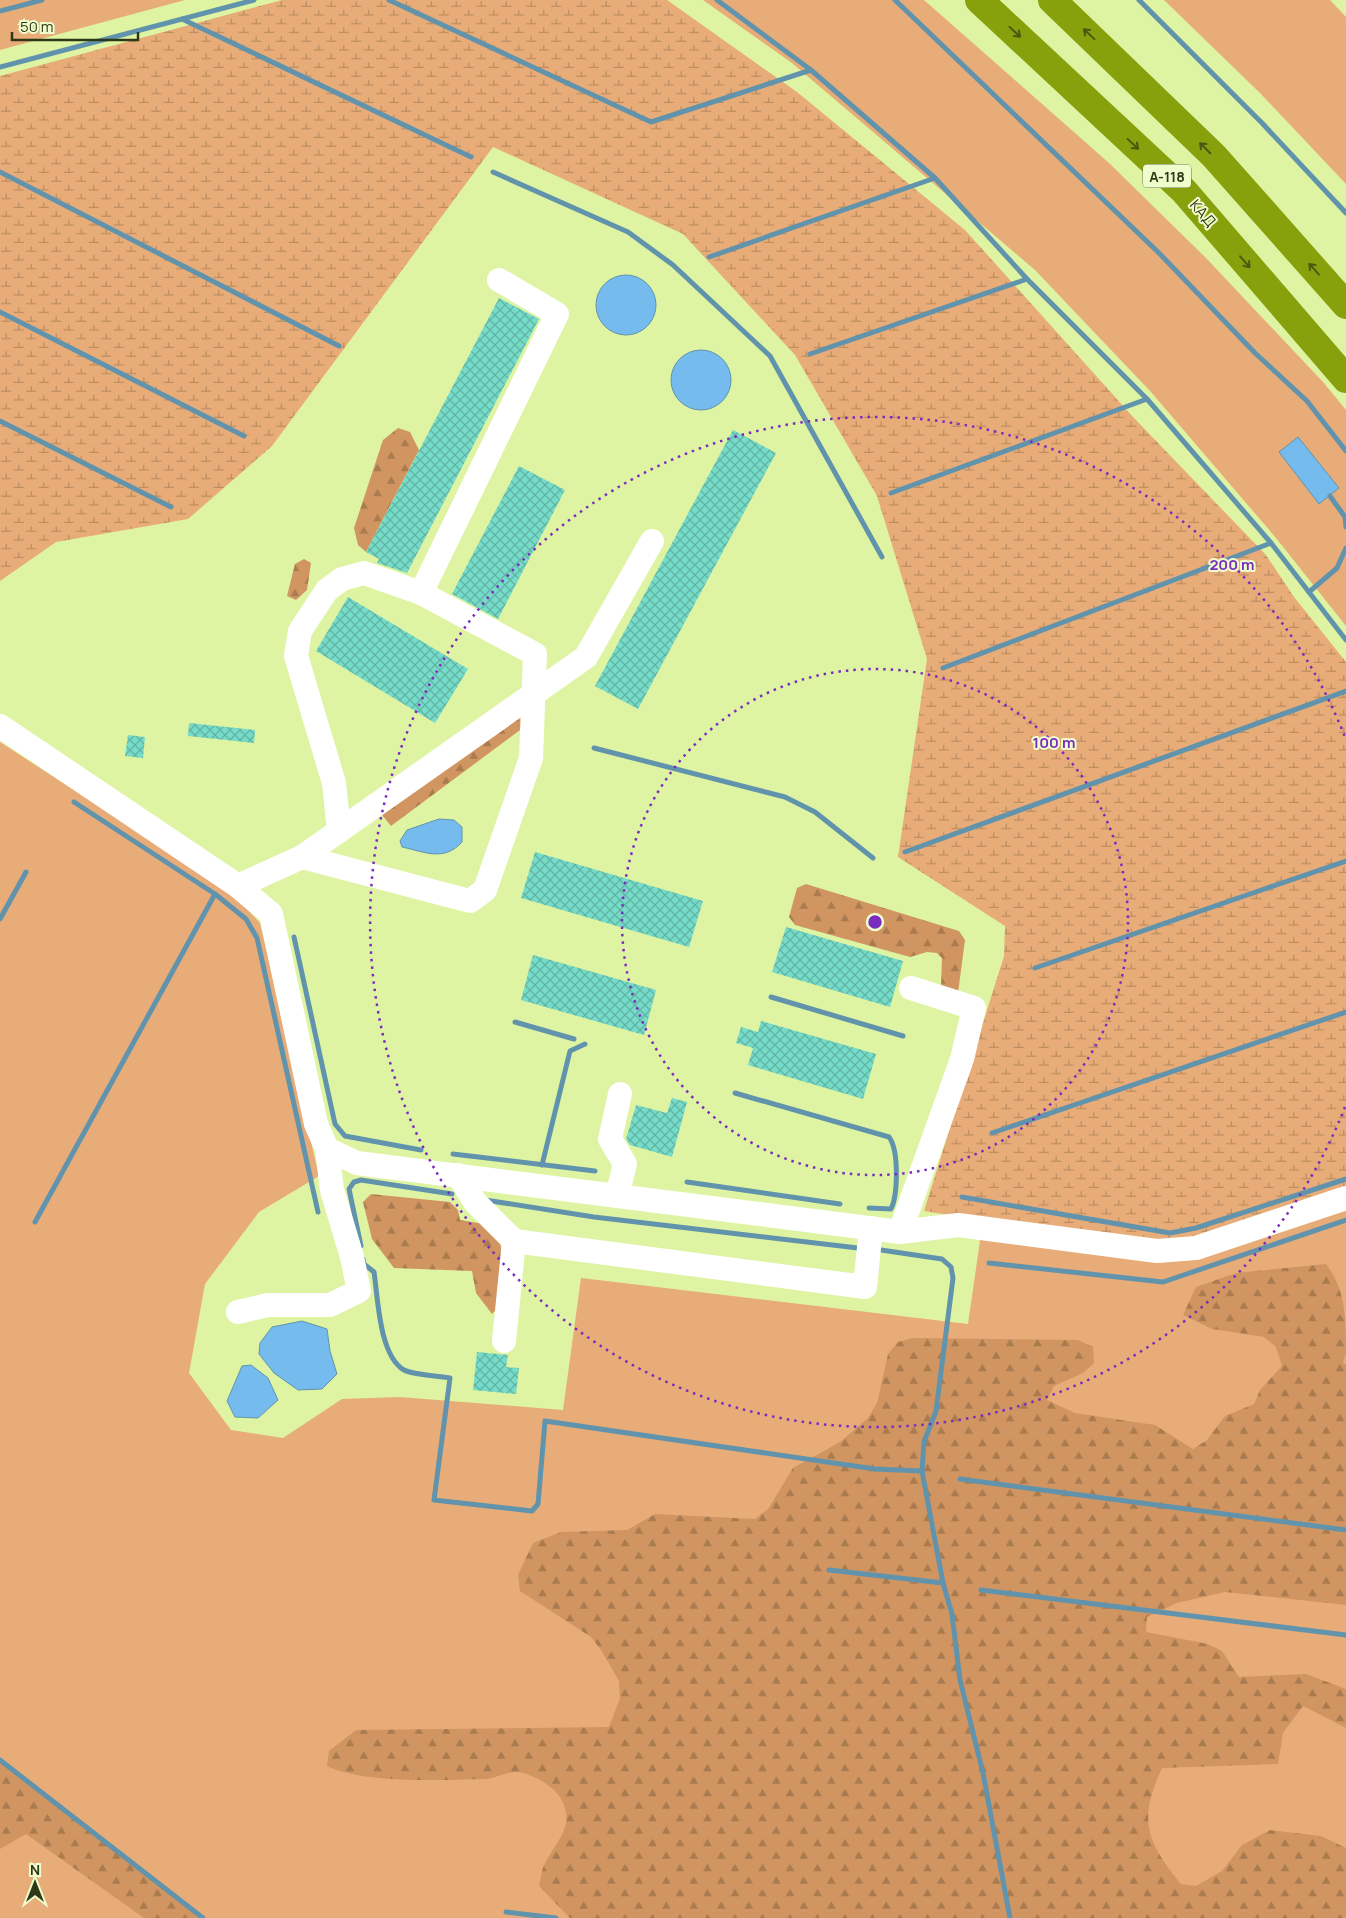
<svg xmlns="http://www.w3.org/2000/svg" width="1346" height="1918" viewBox="0 0 1346 1918" font-family="Manrope,sans-serif">
  <defs>
    <pattern id="forest-firs" width="22" height="20" patternUnits="userSpaceOnUse" patternTransform="scale(1.25)"><rect width="22" height="20" fill="#d19561"/><path d="M5 1l3.5 6h-7zM16 11l3.5 6h-7z" fill="#aa7b4f"/></pattern>
    <pattern id="wetland-marsh" width="20" height="14" patternUnits="userSpaceOnUse" patternTransform="scale(1.25)"><rect width="20" height="14" fill="#e8ac78"/><path d="M1 5h8M5 5V1M11 12h8M15 12V8" fill="none" stroke="#bc8d61"/></pattern>
    <pattern id="building-cross-hatch" width="8" height="8" patternUnits="userSpaceOnUse" patternTransform="scale(1.25)"><rect width="8" height="8" fill="#76dcca"/><path d="M0 0l8 8M0 8l8-8" fill="none" stroke="#61b3a3"/></pattern>
  </defs>
  <rect width="100%" height="100%" fill="#def4a2"/>
  <g fill="#e8ac78">
    <polygon points="0,0 185,0 0,50"/>
    <polygon points="703,0 924,0 1109,163 1206,258 1323,382 1346,410 1346,626 1276,538 1151,392 1035,270 792,63"/>
    <polygon points="1164,0 1330,0 1346,17 1346,184 1260,93"/>
    <polygon points="0,742 231,892 260,923 319,1176 259,1212 205,1284 189,1373 231,1430 283,1438 342,1399 400,1397 563,1410 581,1278 968,1324 983,1220 1346,1189 1346,1918 0,1918"/>
  </g>
  <g fill="url(#forest-firs)">
    <polygon points="398,428 410,432 419,450 366,552 358,545 354,528 383,440"/>
    <polygon points="304,559 311,563 307,590 296,600 287,596 295,564"/>
    <polygon points="520,717 524,727 391,826 378,810"/>
    <polygon points="806,884 959,931 965,940 958,993 941,987 942,958 937,953 927,952 910,957 795,925 789,917 797,888"/>
    <path d="M371,1194L450,1202L458,1210L460,1220L484,1224L499,1236C503,1260 512,1296 492,1314L476,1293L472,1271L394,1268L372,1239L363,1202Z"/>
    <path d="M1326,1264C1346,1290 1346,1318 1346,1354L1343,1362L1346,1365V1605L1225,1592L1177,1603L1147,1617L1146,1632L1208,1644L1222,1651L1239,1677L1306,1674L1346,1689V1728L1303,1706L1283,1733L1278,1764L1162,1768C1138,1820 1146,1841 1181,1884L1196,1886L1222,1871L1242,1845L1270,1830L1321,1836L1346,1848V1918H570L539,1886C540,1881 541,1876 542,1871C548,1851 570,1834 566,1812C563,1792 541,1778 523,1773C513,1769 497,1778 486,1779C443,1780 364,1784 327,1766L329,1751L356,1730L609,1727L620,1698L619,1681L601,1650L591,1637L520,1591L518,1575L533,1543L561,1532L627,1530L655,1514L755,1519L768,1509L793,1468L840,1442L868,1418L877,1403L888,1354L898,1342L913,1338L1078,1340L1093,1347L1094,1363L1083,1373L1054,1386L1047,1400L1075,1413L1155,1425L1193,1449L1207,1440L1225,1416L1254,1404L1260,1390L1282,1366L1276,1347L1264,1337L1212,1329L1183,1315L1196,1287L1236,1273Z"/>
    <polygon points="0,1760 203,1918 144,1918 26,1834 0,1849"/>
  </g>
  <polygon fill="url(#wetland-marsh)" points="282,0 667,0 797,92 965,230 1133,417 1266,555 1294,597 1346,662 1346,1189 1217,1236 1174,1242 1038,1229 924,1211 1004,956 1005,926 898,857 927,659 877,496 795,355 683,234 493,147 272,446 188,519 56,542 0,581 0,76"/>
  <g fill="#76bbed" stroke="#6194ac">
    <circle cx="626" cy="305" r="30"/>
    <circle cx="701" cy="380" r="30"/>
    <polygon points="1298,437 1339,488 1319,504 1279,452"/>
    <path d="M439,819L454,820L462,827V842C444,862 425,852 402,847L400,841L407,830Z"/>
    <polygon points="302,1321 327,1329 330,1351 337,1374 322,1389 298,1390 274,1373 259,1354 260,1343 272,1327"/>
    <polygon points="251,1365 268,1378 278,1400 258,1418 235,1417 227,1401 242,1366"/>
  </g>
  <g fill="none" stroke-linecap="round" stroke-linejoin="round">
    <g stroke="#6194ac" stroke-width="5">
      <polyline points="389,0 651,122 811,70"/>
      <polyline points="717,0 811,70 935,178 1027,279 1147,399 1271,543 1346,640"/>
      <polyline points="895,0 1159,253 1255,353 1307,401 1346,451"/>
      <polyline points="1139,0 1262,123 1346,213"/>
      <polyline points="0,11 42,0"/>
      <polyline points="182,19 471,157"/>
      <polyline points="0,67 254,0"/>
      <polyline points="0,172 339,346"/>
      <polyline points="493,172 628,232 673,265 770,356 882,557"/>
      <polyline points="709,257 935,178"/>
      <polyline points="0,312 244,436"/>
      <polyline points="810,354 1027,279"/>
      <polyline points="0,421 171,507"/>
      <polyline points="891,493 1147,399"/>
      <polyline points="1330,496 1345,517 1346,527"/>
      <polyline points="1309,592 1337,568 1346,548"/>
      <polyline points="943,668 1271,543"/>
      <polyline points="594,748 785,797 815,812 873,858"/>
      <polyline points="74,802 215,894 246,919 257,938 318,1212"/>
      <polyline points="905,852 1346,691"/>
      <polyline points="0,919 26,872"/>
      <polyline points="294,937 335,1124 345,1136 421,1150"/>
      <polyline points="1035,968 1346,861"/>
      <polyline points="771,997 903,1036"/>
      <polyline points="515,1022 574,1039"/>
      <path d="M735,1093L889,1137C899,1150 898,1195 891,1209L869,1208"/>
      <polyline points="992,1133 1346,1012"/>
      <polyline points="453,1154 595,1171"/>
      <polyline points="542,1165 570,1051 585,1044"/>
      <polyline points="687,1182 840,1204"/>
      <polyline points="962,1197 1170,1233 1196,1228 1346,1179"/>
      <polyline points="485,1200 594,1217 858,1248"/>
      <polyline points="35,1222 215,894"/>
      <polyline points="361,1246 349,1189 354,1182 361,1180 452,1194"/>
      <polyline points="881,1250 942,1259 951,1267 953,1278 936,1411 924,1442 922,1471 943,1583 952,1614 960,1680 983,1773 1010,1918"/>
      <path d="M363,1259L364,1264L374,1272C378,1298 379,1355 404,1370C413,1375 439,1376 450,1378L434,1500L532,1511L538,1504L545,1421L875,1469L922,1471"/>
      <polyline points="989,1263 1163,1282 1346,1220"/>
      <polyline points="960,1479 1346,1530"/>
      <polyline points="829,1570 943,1583"/>
      <polyline points="981,1590 1346,1635"/>
      <polyline points="0,1760 203,1918"/>
      <polyline points="506,1912 556,1918"/>
    </g>
  </g>
  <g fill="url(#building-cross-hatch)">
    <polygon points="499,298 539,319 407,573 377,563 379,559 366,552"/>
    <polygon points="733,430 776,453 638,709 595,686"/>
    <polygon points="519,466 565,490 498,619 452,594"/>
    <polygon points="348,597 468,669 435,723 316,651"/>
    <polygon points="189,723 255,730 254,743 188,736"/>
    <polygon points="128,735 145,737 143,758 125,756"/>
    <polygon points="535,852 703,901 689,947 521,898"/>
    <polygon points="786,927 903,961 890,1007 772,972"/>
    <polygon points="533,955 656,990 644,1035 521,1000"/>
    <polygon points="761,1021 876,1054 863,1099 748,1065 753,1048 736,1043 741,1027 758,1032"/>
    <polygon points="672,1098 687,1102 672,1157 630,1145 626,1139 636,1105 667,1113"/>
    <polygon points="477,1352 508,1355 506,1367 519,1368 516,1394 473,1390"/>
  </g>
  <g fill="none" stroke-linecap="round" stroke-linejoin="round">
    <g stroke="#fff" stroke-width="24">
      <polyline points="421,593 557,314 499,280"/>
      <polyline points="0,726 238,886 271,914 316,1124 327,1149 357,1163 900,1232 958,1225 1157,1251 1196,1248 1346,1198"/>
      <polyline points="302,857 586,657 652,541"/>
      <polyline points="238,886 302,857 470,901 485,890 531,758 535,654 421,593 364,573 342,579 327,590 300,631 296,656 334,783 339,831"/>
      <polyline points="458,1175 475,1202 514,1241 504,1341"/>
      <polyline points="617,1196 625,1164 610,1139 620,1094"/>
      <polyline points="900,1232 962,1059 974,1008 911,988"/>
      <polyline points="514,1241 865,1287 871,1228"/>
      <polyline points="238,1312 268,1305 330,1305 359,1291 352,1257 332,1190 327,1149"/>
    </g>
    <g stroke="#87a10d" stroke-width="28">
      <polyline points="979,0 1184,191 1346,379"/>
      <polyline points="1052,0 1214,156 1346,305"/>
    </g>
  </g>
  <defs><path id="oneway-shaft" d="M-6 0H5M1.5-3L5.5 0L1.5 3" fill="none" stroke-width="1.6" stroke-linecap="round" stroke-linejoin="round" transform="scale(1.25)"/></defs>
  <g stroke="#495813">
    <use href="#oneway-shaft" transform="translate(1015 32) rotate(43)"/>
    <use href="#oneway-shaft" transform="translate(1089 34) rotate(-137)"/>
    <use href="#oneway-shaft" transform="translate(1133 144) rotate(43)"/>
    <use href="#oneway-shaft" transform="translate(1205 148) rotate(-135)"/>
    <use href="#oneway-shaft" transform="translate(1245 262) rotate(49)"/>
    <use href="#oneway-shaft" transform="translate(1314 269) rotate(-132)"/>
  </g>
  <g fill="none" stroke="#7b2cbf" stroke-width="2.5" stroke-dasharray="2.5 5">
    <circle cx="875" cy="922" r="253"/>
    <path d="M1345 1107A505 505 0 1 1 1345 737"/>
  </g>
  <g text-anchor="middle" dominant-baseline="central" stroke-width="4" stroke-linejoin="round" paint-order="stroke">
    <rect fill="#effdcd" stroke="#69734d" stroke-width="1" x="1143" y="164.5" width="48" height="23" rx="4"/>
    <g font-size="14" font-weight="bold" fill="#2f3816">
      <text x="1167" y="176">А-118</text>
    </g>
    <g font-size="15" fill="#2f3816" stroke="#effdcd">
      <text transform="translate(1203 213) rotate(49)">КАД</text>
    </g>
  </g>
  <circle cx="875" cy="922" r="8" fill="#7b2cbf" stroke="#effdcd" stroke-width="2.5"/>
  <g font-size="15" text-anchor="middle" font-weight="bold" fill="#7b2cbf" stroke="#effdcd" stroke-width="4" stroke-linejoin="round" paint-order="stroke">
    <text x="1232" y="570">200 m</text>
    <text x="1054" y="748">100 m</text>
  </g>
  <g transform="translate(35 1883)" stroke="#effdcd" stroke-width="4" paint-order="stroke">
  <path d="M0-4L9 19L0 12L-9 19Z" fill="#2f3816"/>
  <text y="-8" font-size="14" font-weight="bold" text-anchor="middle" fill="#2f3816">N</text>
  </g>
  <path d="M12 32v8h126v-8" fill="none" stroke="#2f3816" stroke-width="2.5"/>
  <text x="20" y="32" font-size="15" fill="#2f3816" stroke="#effdcd" stroke-width="4" paint-order="stroke">50 m</text>
</svg>
